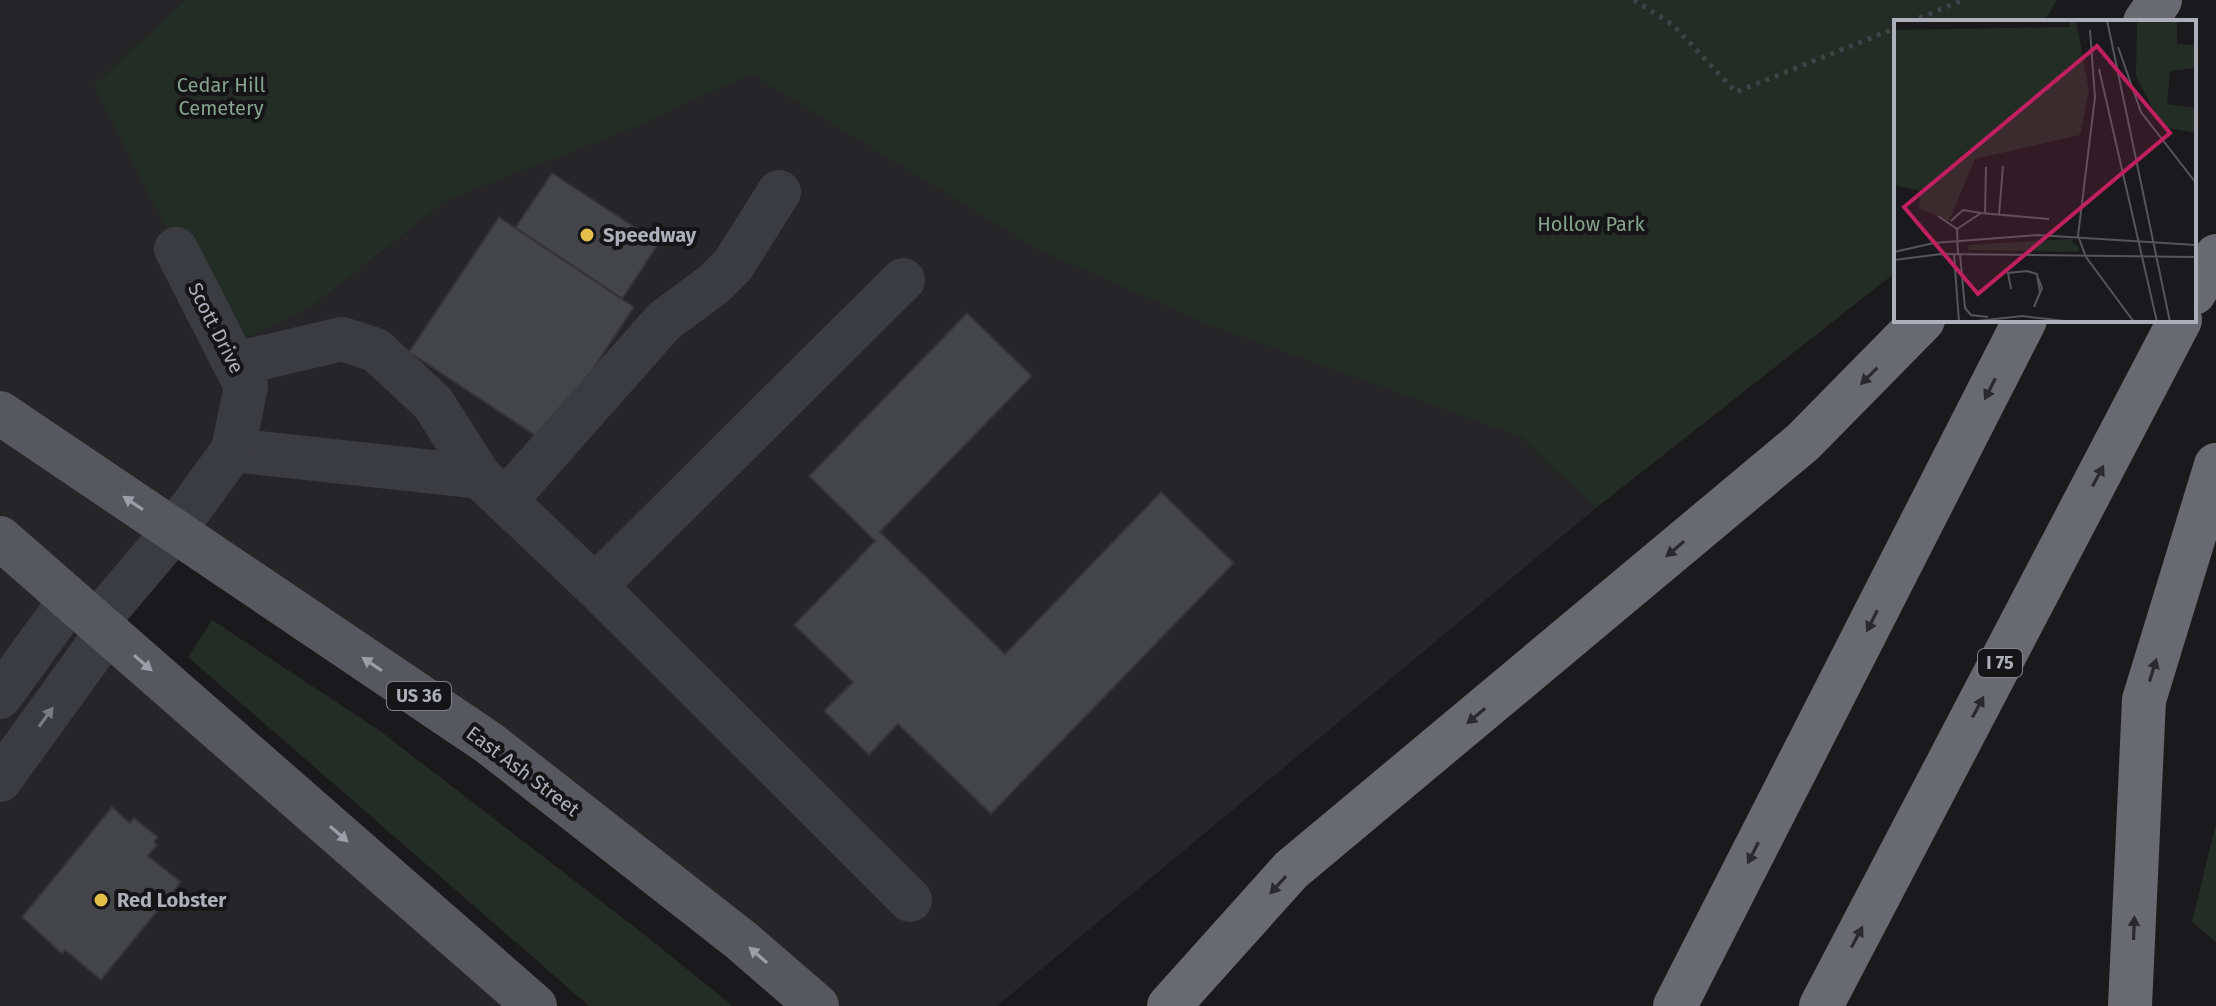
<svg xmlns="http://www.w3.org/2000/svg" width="2216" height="1006" viewBox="0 0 2216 1006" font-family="'Fira Sans',sans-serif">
  <rect width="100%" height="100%" fill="#1a1a1c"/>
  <polygon fill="#262629" points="0,0 185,0 94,85 309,309 447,200 631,129 751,74 1037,249 1212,326 1521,437 1596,508 997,1006 817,1006 173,531 97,622 535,1006 0,1006"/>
  <g fill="#242c26">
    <polygon points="185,0 2057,0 2044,22 1896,22 1896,272 1596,508 1521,437 1212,326 1037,249 751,74 631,129 447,200 309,309 226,346 94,85"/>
    <polygon points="212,620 380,731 641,932 733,1006 589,1006 188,657"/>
    <polygon points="2216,823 2216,942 2192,922"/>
  </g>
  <g fill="#444549" stroke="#343438" stroke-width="2">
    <polygon points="552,173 659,243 622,299 515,228"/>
    <polygon points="499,217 634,307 545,442 409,352"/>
    <polygon points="967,313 1032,376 880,532 1005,654 1161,492 1234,563 991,814 898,724 869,755 824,711 853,682 794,625 875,541 809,476"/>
    <polygon points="112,807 130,823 134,818 158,837 154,842 157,845 148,856 181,882 101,980 65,950 62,954 22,917"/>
  </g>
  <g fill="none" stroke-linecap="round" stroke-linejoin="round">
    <g stroke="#414247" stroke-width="5" stroke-dasharray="4 6" stroke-linecap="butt">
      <polyline points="1634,0 1673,25 1736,92 1896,28"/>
      <polyline points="1910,22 1963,0"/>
    </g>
    <g stroke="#3b3c41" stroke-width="44">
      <polyline points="235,364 342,339 376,350 433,403 480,477"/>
      <polyline points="233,450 480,477 595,586 910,900"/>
      <polyline points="505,501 664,321 714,284 733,265 779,192"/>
      <polyline points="595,586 903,280"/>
      <polyline points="96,623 174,531 233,450 246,386 176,249"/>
      <polyline points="0,697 70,600"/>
      <polyline points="0,780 107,632"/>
    </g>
    <g stroke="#57585f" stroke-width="44">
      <polyline points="0,413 489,743 742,941 817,1006"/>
      <polyline points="0,538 535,1006"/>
    </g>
    <g stroke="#686971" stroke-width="44">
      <polyline points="2145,22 2160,0"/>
      <polyline points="2194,293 2216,256"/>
      <polyline points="1169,1006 1291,870 1803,442 1923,320"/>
      <polyline points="1675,1006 2025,320"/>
      <polyline points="1821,1006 2180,320"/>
      <polyline points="2130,1006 2144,700 2216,465"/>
    </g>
  </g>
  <defs><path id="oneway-solid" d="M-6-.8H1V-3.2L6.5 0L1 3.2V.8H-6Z" transform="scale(2)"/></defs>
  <g fill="#2a2a2e">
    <use href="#oneway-solid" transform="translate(1869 376) rotate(135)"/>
    <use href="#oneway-solid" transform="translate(1990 389) rotate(117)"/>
    <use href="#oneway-solid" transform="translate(2098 476) rotate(-62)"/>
    <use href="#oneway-solid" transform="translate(1675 549) rotate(140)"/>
    <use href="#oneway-solid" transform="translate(1872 621) rotate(117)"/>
    <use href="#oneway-solid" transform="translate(2153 670) rotate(-73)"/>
    <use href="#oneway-solid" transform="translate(1978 707) rotate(-62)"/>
    <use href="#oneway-solid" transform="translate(1476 716) rotate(140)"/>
    <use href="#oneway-solid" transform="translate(1753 853) rotate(117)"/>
    <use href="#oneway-solid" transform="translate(1278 885) rotate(132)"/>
    <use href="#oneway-solid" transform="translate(2134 928) rotate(-88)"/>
    <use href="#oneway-solid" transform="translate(1857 937) rotate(-62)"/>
  </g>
  <g fill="#9c9ea8">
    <use href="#oneway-solid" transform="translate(133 503) rotate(-146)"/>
    <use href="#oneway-solid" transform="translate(143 663) rotate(41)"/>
    <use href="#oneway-solid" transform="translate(372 664) rotate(-146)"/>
    <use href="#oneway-solid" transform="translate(339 834) rotate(41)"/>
    <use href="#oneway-solid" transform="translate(758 955) rotate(-139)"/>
  </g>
  <use fill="#7a7c84" href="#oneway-solid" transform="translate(46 717) rotate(-54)"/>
  <g fill="#e3bf4a" stroke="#151517" stroke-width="3">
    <circle cx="587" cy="235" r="8"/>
    <circle cx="101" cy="900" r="8"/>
  </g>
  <g text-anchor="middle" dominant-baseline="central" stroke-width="8" stroke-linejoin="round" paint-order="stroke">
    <g fill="#151517" stroke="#7f8289" stroke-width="2">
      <rect x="1978" y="649" width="44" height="28" rx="6"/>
      <rect x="387" y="682" width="64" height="28" rx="6"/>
    </g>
    <g font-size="18" font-weight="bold" fill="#adb0ba">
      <text x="2000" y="663">I 75</text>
      <text x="419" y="696">US 36</text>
    </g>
    <g font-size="20" fill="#86a38b" stroke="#151517">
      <text x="221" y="85">Cedar Hill<tspan x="221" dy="23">Cemetery</tspan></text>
      <text x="1591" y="224">Hollow Park</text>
    </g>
    <g font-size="20" font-weight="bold" fill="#adb0ba" stroke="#151517" text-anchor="start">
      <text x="603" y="235">Speedway</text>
      <text x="117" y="900">Red Lobster</text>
    </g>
    <g font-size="20" fill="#adb0ba" stroke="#151517">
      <text transform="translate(216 328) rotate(63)">Scott Drive</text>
      <text transform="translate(523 771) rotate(37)">East Ash Street</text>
    </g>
  </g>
  <g transform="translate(1894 20)">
    <rect width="302" height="302" fill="#1a1a1c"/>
    <path d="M175,0H182L195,71L186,115L81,139L55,201L25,188L26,171L0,165V10L176,7ZM243,0H283V24L302,25V48L276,51L273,84L302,88V113L268,107L242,56ZM176,219L186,229L183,232L75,230L74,225Z" fill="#242c26"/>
    <path fill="none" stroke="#55565b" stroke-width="2" d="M213,0L276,302M196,10L201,77L184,216L192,237L240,302M224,27L247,92L302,163M205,49L263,302M91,194L92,147M105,195L109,146M44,196L63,209L64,234M57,201L69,190L87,193M63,209L87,193L155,199M0,232L40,223L143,215L302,225M60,234L65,302M66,234L71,288L77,295L94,297M0,240L47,234L302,237M117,269L114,253L133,251L143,254L146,273M140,287L148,268L144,258M74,302L128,296L180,302"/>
    <path fill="#c12060" fill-opacity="0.15" stroke="#c12060" stroke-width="4" d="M203,26L276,113L84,274L10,187Z"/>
    <rect width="302" height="302" fill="none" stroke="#adb0ba" stroke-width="4"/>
  </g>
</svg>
